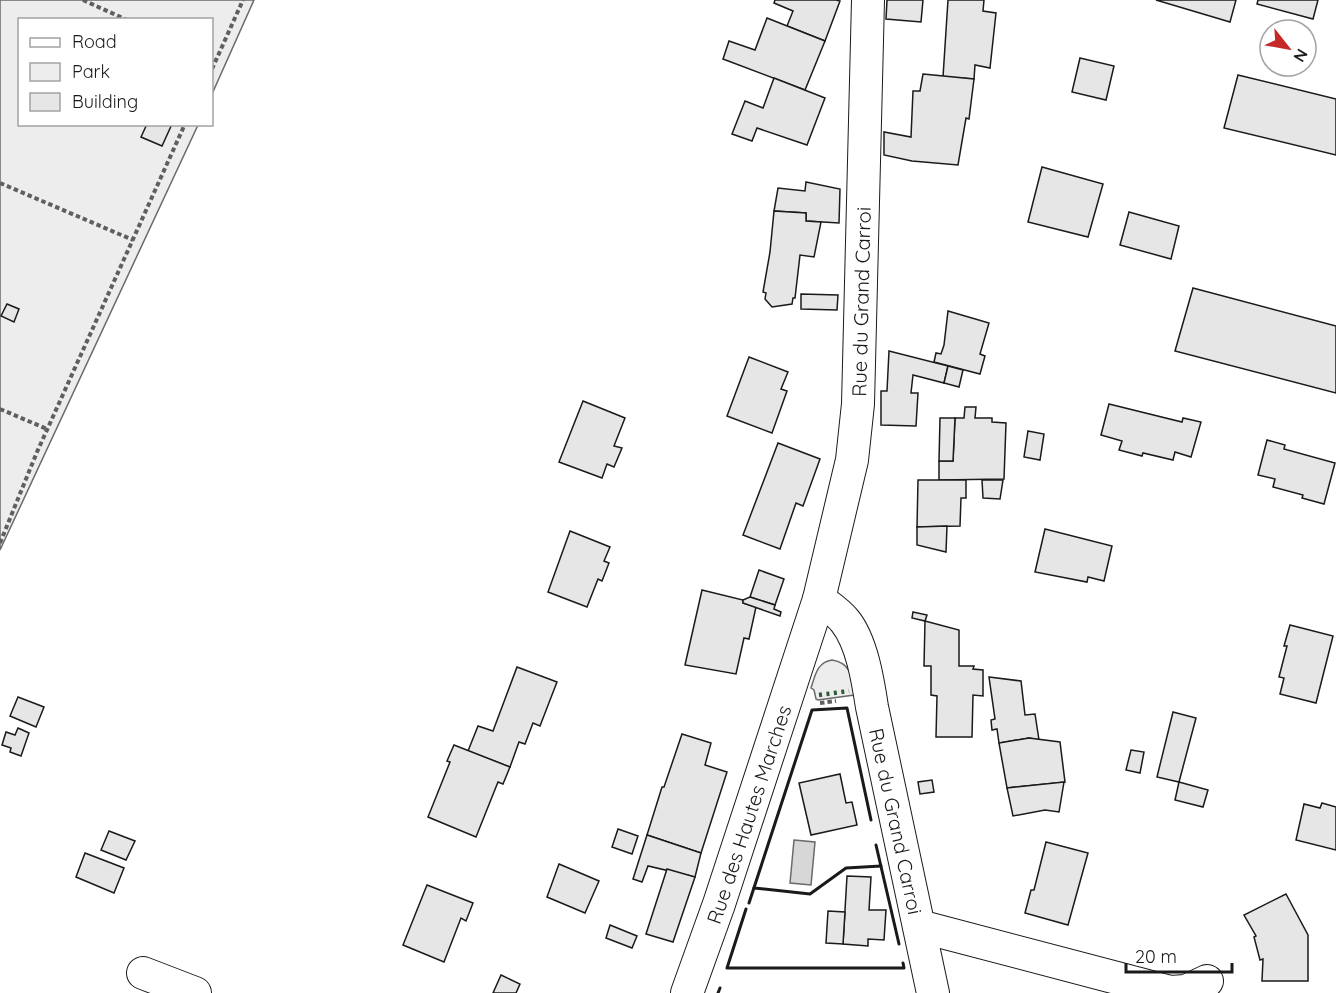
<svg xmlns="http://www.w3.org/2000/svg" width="1336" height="993" viewBox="0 0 1336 993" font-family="Quicksand,sans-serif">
  <rect width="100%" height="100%" fill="#fff"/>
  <g fill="#ededed" stroke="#6a6a6a" stroke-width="1.5">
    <polygon points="0,0 254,0 212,94 212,20 20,20 20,124 198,125 0,550"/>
    <path d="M832,660C852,663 852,678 854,695L818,700L816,699L814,690L811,688C815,676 817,662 832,660Z"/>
  </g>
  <polygon fill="#d7d7d7" stroke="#6a6a6a" stroke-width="1.5" points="794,840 815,842 811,885 790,883"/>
  <g fill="#e6e6e6" stroke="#1a1a1a" stroke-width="1.5">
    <polygon points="775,0 836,0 840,1 825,41 787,26 793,11 774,3"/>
    <polygon points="887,0 923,0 921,22 886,19"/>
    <polygon points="948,0 984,0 983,11 996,13 990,68 975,65 974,79 943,77"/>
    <polygon points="1156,0 1236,0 1230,22"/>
    <polygon points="1258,0 1318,0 1313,19 1257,4"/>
    <polygon points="767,18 825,41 805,90 723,59 729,41 755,50"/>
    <polygon points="1080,58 1114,66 1106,100 1072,92"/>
    <polygon points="923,74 974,79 969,119 966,118 958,165 912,161 884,155 884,132 911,137 913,91 920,91"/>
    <polygon points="1238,75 1336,99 1336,155 1224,128"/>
    <polygon points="774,78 825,98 807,145 757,128 752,141 732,134 745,101 763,108"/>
    <polygon points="147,124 172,124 162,146 141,137"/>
    <polygon points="1042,167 1103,184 1088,237 1028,222"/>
    <polygon points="806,182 840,189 839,223 806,221 806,213 774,211 778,188 805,191"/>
    <polygon points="774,211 806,213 806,221 821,222 814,257 800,255 795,298 793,298 792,304 772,307 765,299 766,293 763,292 770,252"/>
    <polygon points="1129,212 1179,226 1171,259 1120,245"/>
    <polygon points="1193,288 1336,326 1336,393 1175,351"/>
    <polygon points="801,294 838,295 837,310 801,309"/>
    <polygon points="7,304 19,309 14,322 1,316"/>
    <polygon points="948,311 989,323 980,354 985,356 980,374 934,362 936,353 941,354 944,345"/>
    <polygon points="889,351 948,366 944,383 913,375 911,393 918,393 916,426 881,425 881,391 887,391"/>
    <polygon points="749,357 788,372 781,389 787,391 772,433 727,416"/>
    <polygon points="948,366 963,370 959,387 944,383"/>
    <polygon points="583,401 625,418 614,446 622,448 614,467 607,464 602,478 559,462"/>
    <polygon points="1109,404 1182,422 1183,418 1201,422 1191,457 1175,452 1173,460 1143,453 1142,456 1119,450 1122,441 1101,435"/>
    <polygon points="965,407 976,407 975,418 992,418 992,422 1006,423 1004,479 939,480 939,461 953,461 955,418 964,418"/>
    <polygon points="940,418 955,418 953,461 939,461"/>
    <polygon points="1028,431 1044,434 1040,460 1024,457"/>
    <polygon points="1267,440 1285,445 1284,449 1335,463 1324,504 1302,498 1303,495 1273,487 1275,479 1258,475"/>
    <polygon points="778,443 820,459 803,506 796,503 780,549 743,535"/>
    <polygon points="918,480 966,480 966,498 961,498 960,526 917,527"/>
    <polygon points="982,480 1003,480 1000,499 983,498"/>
    <polygon points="947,526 946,552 917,545 917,527"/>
    <polygon points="1045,529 1112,546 1104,581 1088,577 1087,582 1035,572"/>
    <polygon points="570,531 610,547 604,561 609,563 602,581 598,579 587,607 548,592"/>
    <polygon points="759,570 784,579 775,605 750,597"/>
    <polygon points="702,590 743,600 743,603 756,607 749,639 744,638 736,674 685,665"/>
    <polygon points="750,597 775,605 774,609 781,612 780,616 743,603 743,600"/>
    <polygon points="913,612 927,615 925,621 912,618"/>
    <polygon points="925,621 959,630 959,666 974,666 973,669 983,670 983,696 973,695 972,737 936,737 937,696 931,695 931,666 924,666"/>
    <polygon points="1290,625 1333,636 1316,703 1280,694 1284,678 1279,677 1287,646 1284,646"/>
    <polygon points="517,667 557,682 540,726 533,723 525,744 519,742 510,767 468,751 478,726 493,731"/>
    <polygon points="989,677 1021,681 1025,715 1035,714 1039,740 1029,738 999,743 997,729 992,730 991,720 995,719"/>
    <polygon points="18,697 44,707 36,727 10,716"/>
    <polygon points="1173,712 1196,718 1179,782 1157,777"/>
    <polygon points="18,728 29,733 21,756 10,752 11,748 2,745 6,732 15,735"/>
    <polygon points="682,734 711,743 705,765 727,772 701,853 647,835 662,787 664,787"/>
    <polygon points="1029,738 1060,742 1065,782 1007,788 999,743"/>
    <polygon points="454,745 510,767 503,784 498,782 476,837 428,817 450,762 447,761"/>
    <polygon points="1131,750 1144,752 1140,773 1126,770"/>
    <polygon points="840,774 846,803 852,802 857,825 811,835 799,783"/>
    <polygon points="932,780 934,792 920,794 918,782"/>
    <polygon points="1064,782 1059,812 1045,810 1013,816 1007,788"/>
    <polygon points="1179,782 1208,790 1203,807 1175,800"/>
    <polygon points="1322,803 1336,807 1336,850 1296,840 1304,804 1320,808"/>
    <polygon points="618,829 638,836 632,854 612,847"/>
    <polygon points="109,831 135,841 126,860 101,850"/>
    <polygon points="647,835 701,853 695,877 648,866 642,882 633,879"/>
    <polygon points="1046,842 1088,853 1068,925 1025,913 1031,890 1034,890"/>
    <polygon points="85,853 124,868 114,893 76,877"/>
    <polygon points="559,864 599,881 585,913 547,897"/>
    <polygon points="667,869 695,877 673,942 646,934"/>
    <polygon points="847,876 871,877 869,910 886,910 884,940 868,939 868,946 843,944"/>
    <polygon points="427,885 473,903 466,921 461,918 444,962 403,945"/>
    <polygon points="1286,894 1308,935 1308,981 1262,981 1263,959 1260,960 1254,937 1256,936 1244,915"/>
    <polygon points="828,911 845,912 843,944 826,943"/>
    <polygon points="610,925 637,936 632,948 606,938"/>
    <polygon points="501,975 520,984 516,993 493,993"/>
  </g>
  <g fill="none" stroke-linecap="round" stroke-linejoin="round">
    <g stroke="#1a1a1a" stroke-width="34">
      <g id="street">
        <path id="s1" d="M819,599C828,606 838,612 845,621C862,642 868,681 872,707L933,993"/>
        <polyline points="919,926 1170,992 1186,991 1207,981"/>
        <polyline points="143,973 195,993"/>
        <path id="s2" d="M687,993L719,904L819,599L852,460L858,404L868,0"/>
      </g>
    </g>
    <g stroke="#5f5f5f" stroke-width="4" stroke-dasharray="4.5 3" stroke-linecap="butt">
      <polyline points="83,0 127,20"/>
      <polyline points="212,69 243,0"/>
      <polyline points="0,183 133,240"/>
      <polyline points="0,409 47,429"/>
      <polyline points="0,543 37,452 185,124"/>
      <polyline points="820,703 836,701"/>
    </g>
    <use href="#street" stroke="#fff" stroke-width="32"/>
    <polyline stroke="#2b5a34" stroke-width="4.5" stroke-dasharray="3 4.5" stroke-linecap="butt" points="819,695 849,691"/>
    <g stroke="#1a1a1a" stroke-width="3">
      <polyline points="876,845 899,944"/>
      <polyline points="754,888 810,894 846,868 881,866"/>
      <polyline points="749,903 812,710 847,708 871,820"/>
      <polyline points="746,909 727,968 904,968 903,963"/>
      <polyline points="718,993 720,988"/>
    </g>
  </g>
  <g text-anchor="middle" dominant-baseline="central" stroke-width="4.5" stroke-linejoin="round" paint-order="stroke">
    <g font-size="20" fill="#1a1a1a" stroke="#fff">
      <text stroke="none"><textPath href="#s2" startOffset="717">Rue du Grand Carroi</textPath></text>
      <text stroke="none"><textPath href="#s2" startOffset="189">Rue des Hautes Marches</textPath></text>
      <text stroke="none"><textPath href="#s1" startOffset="242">Rue du Grand Carroi</textPath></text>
    </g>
  </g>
  <rect x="18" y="18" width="195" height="108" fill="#ffffff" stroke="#a3a3a3" stroke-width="1.5"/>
  <rect x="30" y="38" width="30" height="9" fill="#ffffff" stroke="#a3a3a3" stroke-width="1.5"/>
  <text x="72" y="48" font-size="18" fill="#1a1a1a">Road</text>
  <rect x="30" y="63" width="30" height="18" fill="#ededed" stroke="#a3a3a3" stroke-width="1.5"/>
  <text x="72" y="78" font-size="18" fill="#1a1a1a">Park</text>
  <rect x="30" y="93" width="30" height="18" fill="#e6e6e6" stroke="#a3a3a3" stroke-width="1.5"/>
  <text x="72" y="108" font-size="18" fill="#1a1a1a">Building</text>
  <g transform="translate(1288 48) rotate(121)"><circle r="28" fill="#ffffff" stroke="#a3a3a3" stroke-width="1.5"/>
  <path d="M0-4.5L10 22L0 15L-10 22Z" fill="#c62828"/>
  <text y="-9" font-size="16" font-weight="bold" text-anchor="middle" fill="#1a1a1a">N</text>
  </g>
  <path d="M1126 963v9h106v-9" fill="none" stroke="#1a1a1a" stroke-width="3"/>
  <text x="1135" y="963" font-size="18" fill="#1a1a1a" stroke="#ffffff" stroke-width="4.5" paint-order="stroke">20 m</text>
</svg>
